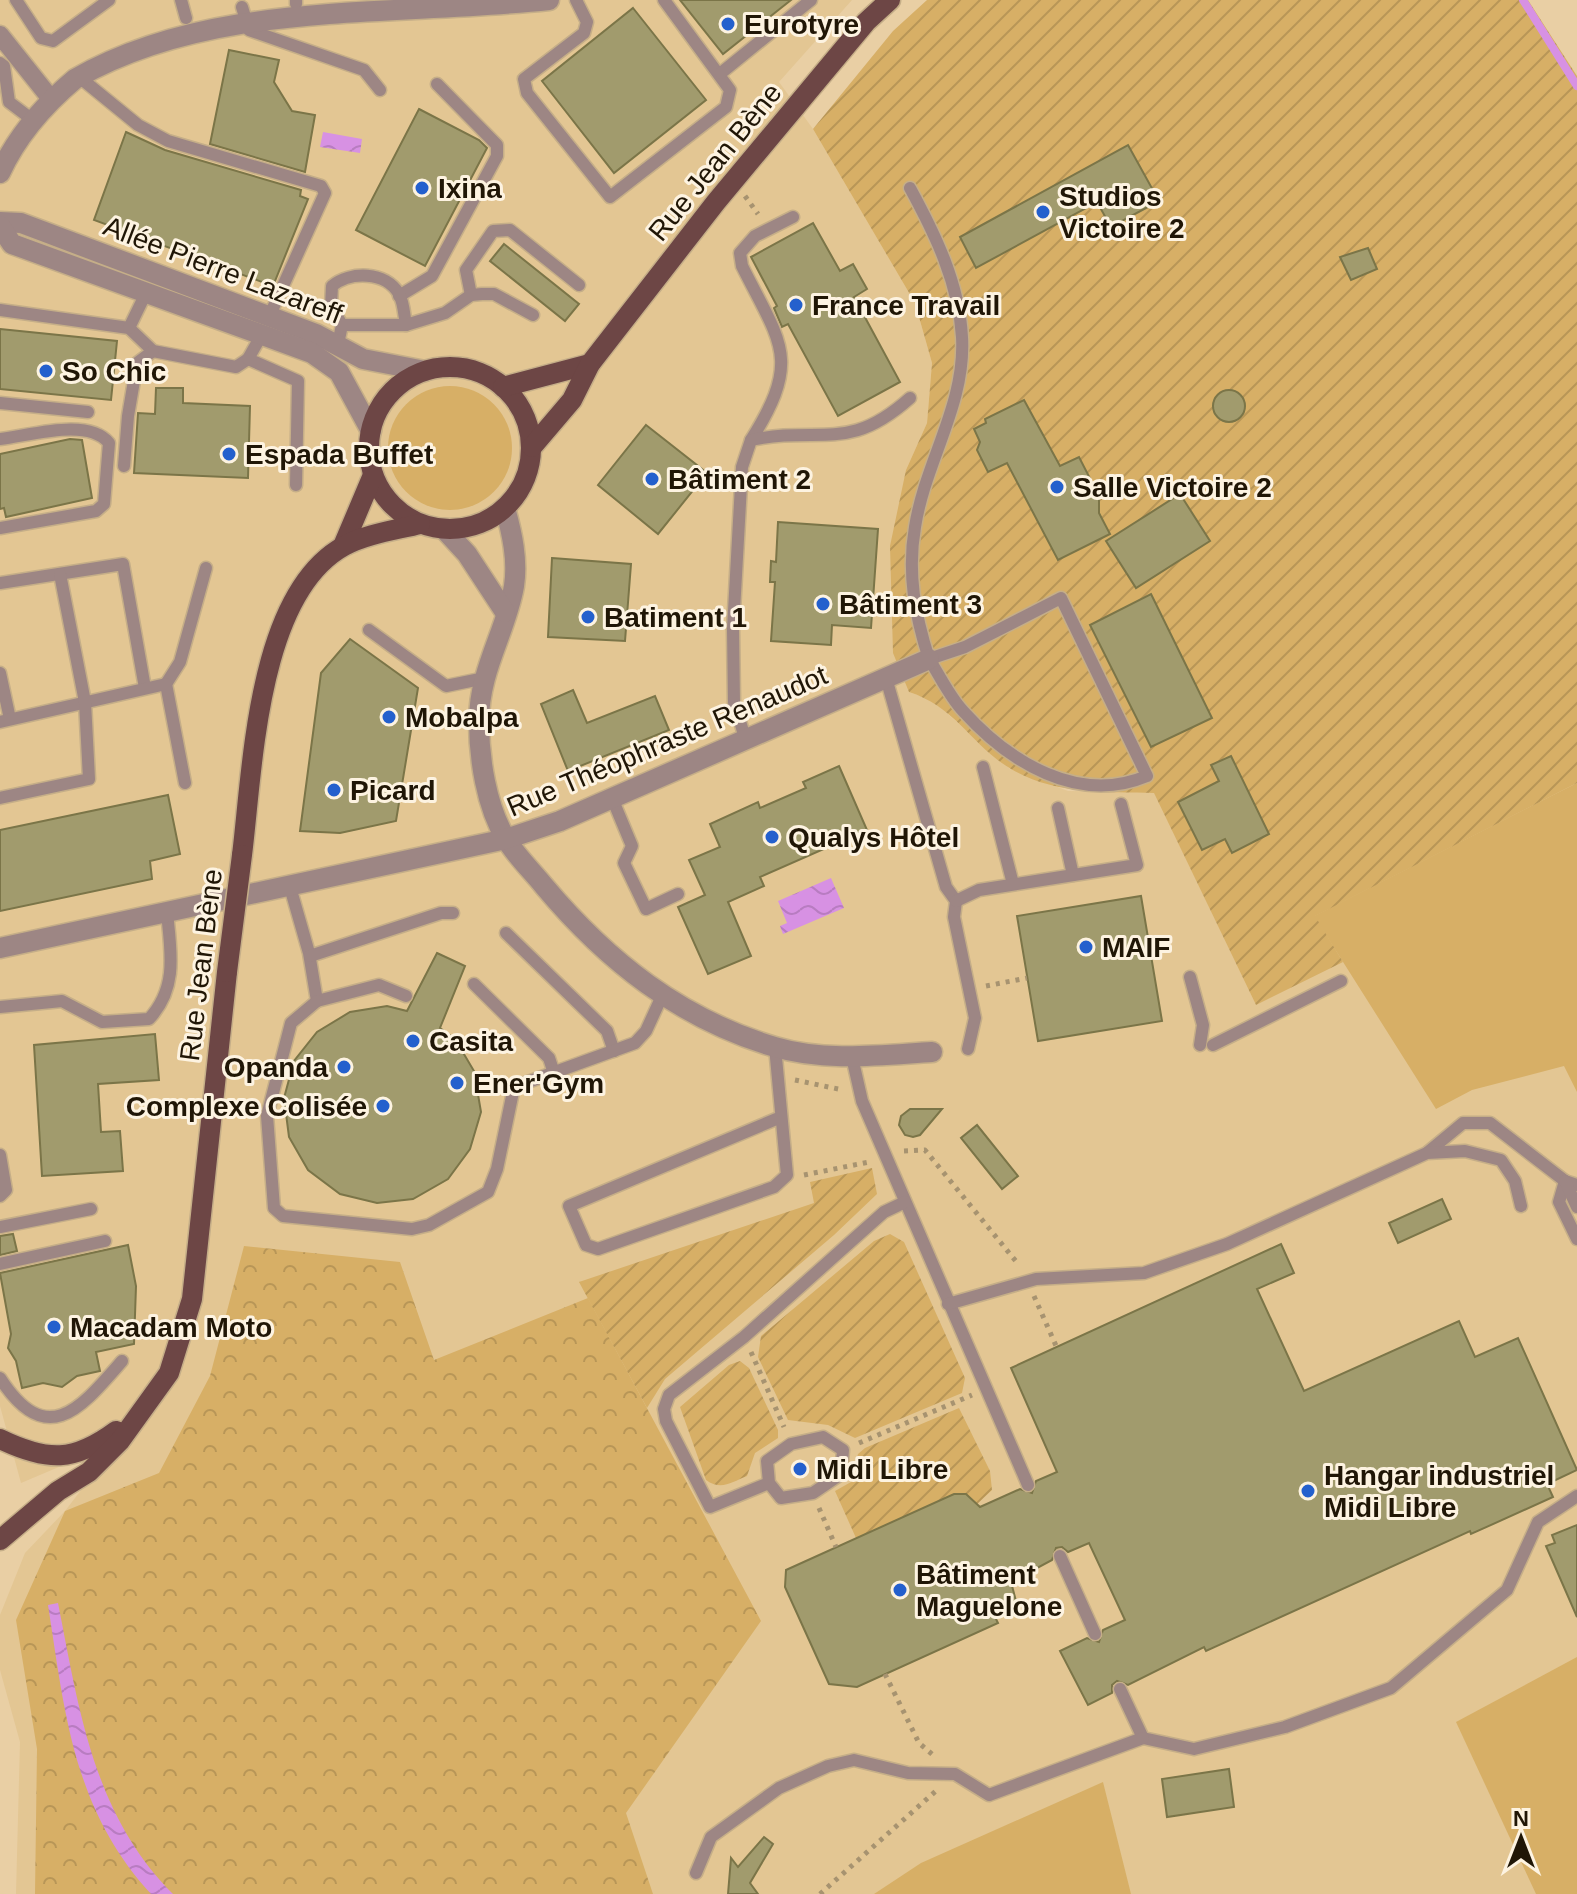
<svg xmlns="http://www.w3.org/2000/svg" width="1577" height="1894" viewBox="0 0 1577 1894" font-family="Arial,sans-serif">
  <defs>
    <pattern id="forest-crowns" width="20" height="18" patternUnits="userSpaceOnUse" patternTransform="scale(2)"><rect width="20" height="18" fill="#d7af66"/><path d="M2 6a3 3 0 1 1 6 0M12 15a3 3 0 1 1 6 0" fill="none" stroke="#b89657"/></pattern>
    <pattern id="garden-furrows" width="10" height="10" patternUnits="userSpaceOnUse" patternTransform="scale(2)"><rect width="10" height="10" fill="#d7af66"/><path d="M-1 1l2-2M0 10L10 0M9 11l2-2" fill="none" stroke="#b89657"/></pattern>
    <pattern id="water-waves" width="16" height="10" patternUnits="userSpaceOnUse" patternTransform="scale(2)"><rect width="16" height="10" fill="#d791e3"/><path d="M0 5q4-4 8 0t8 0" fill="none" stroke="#b87cc1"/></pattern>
  </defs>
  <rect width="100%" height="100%" fill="#e9cfa4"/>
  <polygon fill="#e3c693" points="0,0 852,0 779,82 813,129 915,303 932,363 927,423 906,470 909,692 932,700 1010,769 1068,791 1154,792 1256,1005 1314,916 1577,783 1577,1894 16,1894 20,1742 0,1670 0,1615 25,1553 65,1511 118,1442 21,1483 0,1406"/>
  <g fill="#d7af66">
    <circle cx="450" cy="448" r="62"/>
    <polygon points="1577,783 1577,1092 1564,1066 1472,1090 1436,1109 1314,916"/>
    <polygon points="1577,1657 1577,1894 1536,1894 1456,1722"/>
    <polygon points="1103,1782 1131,1894 874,1894 921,1863"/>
  </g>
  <polygon fill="url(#forest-crowns)" points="244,1246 400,1262 434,1360 588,1298 761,1621 626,1813 653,1894 35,1894 37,1749 16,1620 65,1511 159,1473 210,1376"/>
  <g fill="url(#garden-furrows)">
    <path d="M927,0H1528L1577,76V783L1315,916L1343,962L1256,1005L1154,793C1105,792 1055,795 1011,769C972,746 956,707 909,692L893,653L890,546L906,470L927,423L932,363L915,303L813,129L893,31Z"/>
    <polygon points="872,1168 877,1194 834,1235 665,1379 647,1408 579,1282 814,1203 810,1182"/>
    <polygon points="890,1234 904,1242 965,1378 962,1393 855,1438 828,1425 788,1420 758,1357 761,1336 874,1241"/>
    <path d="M740,1361L749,1368L778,1430V1438L755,1453L747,1476C732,1482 721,1491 706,1480L680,1407L729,1365Z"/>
    <polygon points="959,1408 990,1471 992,1490 974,1507 966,1495 954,1494 856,1538 835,1491 851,1482 858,1454 865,1448"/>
  </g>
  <g fill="url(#water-waves)">
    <polygon points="323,132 362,139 360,153 320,147"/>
    <polygon points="831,878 844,908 783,934 780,926 787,923 778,901"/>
    <path d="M58,1603C79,1709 93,1814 173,1894H151C73,1809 65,1713 48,1605Z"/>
  </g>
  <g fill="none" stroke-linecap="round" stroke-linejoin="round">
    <polyline stroke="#d791e3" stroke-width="8" points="1523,0 1577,86"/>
  </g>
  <g fill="#a19b6d" stroke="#7b7548" stroke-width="2">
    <polygon points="680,0 791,0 723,54"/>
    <polygon points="633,8 706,100 614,173 542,81"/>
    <polygon points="229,50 279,60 274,82 292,111 315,115 305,172 210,144"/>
    <polygon points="419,109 479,140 487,148 425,266 356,230"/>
    <polygon points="126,132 165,150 301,190 300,196 308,199 273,286 94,220"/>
    <polygon points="1128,145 1159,201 1111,227 1097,202 976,268 960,237"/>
    <polygon points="813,223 840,271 853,264 867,289 854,297 900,382 838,416 788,324 782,327 774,308 777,306 751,257"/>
    <polygon points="504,244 579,304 565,321 490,261"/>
    <polygon points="1368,248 1377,269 1351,280 1340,257"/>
    <polygon points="0,329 117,341 111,400 0,389"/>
    <polygon points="156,388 183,388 183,403 250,406 248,478 134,473 138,413 155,414"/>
    <circle cx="1229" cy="406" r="16"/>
    <polygon points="1024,400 1060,466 1079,457 1099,496 1099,513 1110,534 1058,560 1007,463 988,472 977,450 980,442 974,429 986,423 985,419"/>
    <polygon points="646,425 707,473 658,534 598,485"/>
    <polygon points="70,439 82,440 92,498 6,517 4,508 0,509 0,454"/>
    <polygon points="1180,494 1210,541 1136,588 1106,541"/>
    <polygon points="778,522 878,529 871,628 832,625 831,645 771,641 775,582 770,582 771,561 776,562"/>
    <polygon points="552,558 631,564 625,641 548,637"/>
    <polygon points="1151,594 1212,718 1151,747 1090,625"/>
    <polygon points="350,639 418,688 396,821 340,833 300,831 321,673"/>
    <polygon points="573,690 587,723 655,696 669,730 568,771 541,704"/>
    <polygon points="1231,756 1269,834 1232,853 1225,839 1202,850 1178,802 1219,781 1211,765"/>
    <polygon points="839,766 867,830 760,877 764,886 728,902 751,956 708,974 678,907 705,895 689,860 720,847 710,824 758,802 760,808 806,788 803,782"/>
    <polygon points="168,795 180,854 150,861 152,879 0,911 0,830"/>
    <polygon points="1141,896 1162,1021 1038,1041 1017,916"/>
    <polygon points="437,953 465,966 440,1028 455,1039 474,1071 481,1112 470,1149 448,1179 413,1199 377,1203 340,1194 308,1170 289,1137 284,1098 294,1061 317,1032 350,1012 387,1006 407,1011"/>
    <polygon points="155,1034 159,1080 98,1084 101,1132 120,1131 123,1171 42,1176 34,1045"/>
    <polygon points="910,1109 942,1109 920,1135 913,1137 905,1135 899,1125 901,1116"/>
    <polygon points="977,1125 1018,1176 1002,1189 961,1138"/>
    <polygon points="1442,1199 1451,1219 1398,1243 1389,1223"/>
    <polygon points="13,1234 17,1251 0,1255 0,1236"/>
    <polygon points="1281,1244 1294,1273 1257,1289 1304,1391 1459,1321 1475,1357 1518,1338 1577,1470 1547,1484 1553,1497 1471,1534 1470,1531 1206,1651 1204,1647 1128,1685 1117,1681 1112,1685 1112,1693 1088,1705 1060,1651 1087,1638 1099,1642 1103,1630 1125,1620 1089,1543 1068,1552 1062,1547 1056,1548 1052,1560 1011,1582 1016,1601 1010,1609 995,1617 998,1623 857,1687 829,1684 785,1587 786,1570 954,1494 966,1494 980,1507 1020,1489 1032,1493 1036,1481 1057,1472 1011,1368"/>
    <polygon points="128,1245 136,1286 134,1344 96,1352 100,1371 77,1376 62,1387 43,1383 22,1388 16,1361 8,1348 11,1334 0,1273"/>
    <polygon points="1577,1525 1577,1617 1546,1546 1555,1543 1552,1535"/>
    <polygon points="1229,1769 1234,1807 1167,1817 1162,1779"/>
    <polygon points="764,1837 773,1844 750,1883 758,1894 728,1894 731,1858 738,1867"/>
  </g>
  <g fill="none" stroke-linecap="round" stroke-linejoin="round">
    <g stroke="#c5ae88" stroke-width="15">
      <g id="service">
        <polyline points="16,0 41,38 53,41 109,0"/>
        <polyline points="181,0 186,18"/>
        <polyline points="296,0 296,4"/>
        <polyline points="576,0 587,22 584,33 524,79 527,93 610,197 726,107 730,90 664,0"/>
        <polyline points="242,7 249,30 364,70 380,90"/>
        <polyline points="0,63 4,66 9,102 34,121"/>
        <polyline points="721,73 811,0"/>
        <polyline points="78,76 138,125 168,141 321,186 325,193 269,317"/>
        <path d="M910,188C935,234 959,283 962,337C966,404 925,462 915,527C907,573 915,615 929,659L965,647L1061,598L1147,776C1078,805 1009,762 963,711C949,696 940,676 929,659"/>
        <polyline points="471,295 466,270 493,231 510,230 579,285"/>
        <polyline points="399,296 432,276 497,156 497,145 437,84"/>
        <polyline points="0,310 129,328 153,351 236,367 248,359"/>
        <path d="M342,325L331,306L332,286C350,271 386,271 399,294C404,303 404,315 406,325"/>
        <polyline points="129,328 146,293"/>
        <polyline points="261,336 248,359 298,381 296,485"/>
        <polyline points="338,344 342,325 406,325 445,313 471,295 482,294 494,294 533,315"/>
        <polyline points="0,403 88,412"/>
        <path d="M0,439C29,436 88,417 109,443L104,504L96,511L0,528"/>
        <path d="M751,440C802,359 781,344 742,266L740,253L755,236L793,217"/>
        <polyline points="124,466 128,416 137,363 153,351"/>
        <polyline points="0,583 123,564 145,688"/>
        <polyline points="369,630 446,686 485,678"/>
        <polyline points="0,673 10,719"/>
        <polyline points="886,678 946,887 956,901 954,917 975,1018 968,1049"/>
        <polyline points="166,684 180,662 206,568"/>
        <polyline points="0,722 166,684 185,783"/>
        <path d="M746,741L734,702L733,629L742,467L751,440C822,425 847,454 910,398"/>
        <polyline points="983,767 1013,884"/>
        <polyline points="0,798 89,779 85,702 60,574"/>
        <polyline points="612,798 632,846 624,863 646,909 678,894"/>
        <polyline points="1058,808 1073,875"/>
        <polyline points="290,887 309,953 317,1001 379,985 406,996"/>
        <polyline points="956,901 979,890 1137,865 1121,804"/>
        <polyline points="506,933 607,1031 614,1051"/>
        <polyline points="310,956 441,913 453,913"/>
        <polyline points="1190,977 1203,1025 1200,1045"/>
        <polyline points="474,984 549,1058 554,1073"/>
        <polyline points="317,1001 291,1023 267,1116 274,1208 283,1216 412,1229 429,1225 488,1192 497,1169 514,1087 635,1043 646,1031 662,996"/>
        <path d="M0,1007L62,1001L102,1022L149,1019C178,988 171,952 167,913"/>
        <polyline points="1213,1045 1341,981"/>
        <polyline points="775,1047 787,1175 774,1187 598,1249 586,1245 569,1206 781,1117"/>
        <polyline points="852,1057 862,1101 1028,1485"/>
        <polyline points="1428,1152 1463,1123 1490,1123 1565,1181 1577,1185"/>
        <polyline points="0,1155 6,1190 0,1196"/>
        <polyline points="1565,1181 1559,1202 1577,1239"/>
        <polyline points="1565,1181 1577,1207"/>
        <polyline points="0,1227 91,1209"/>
        <polyline points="0,1264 105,1241"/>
        <polyline points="948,1304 1036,1279 1144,1273 1227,1244 1427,1153 1465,1151 1501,1160 1515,1181 1521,1206"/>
        <path d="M0,1378C47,1451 81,1408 122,1361"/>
        <polyline points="769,1483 781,1498 813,1493 841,1474 843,1450 823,1437 791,1444 767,1461 769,1483 710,1507 666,1421 664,1409 669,1395 744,1337 884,1212 905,1202"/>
        <polyline points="1060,1556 1095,1634"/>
        <polyline points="1120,1689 1143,1738 1194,1749 1285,1727 1391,1688 1507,1590 1538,1522 1577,1496"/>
        <polyline points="696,1873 711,1837 779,1788 828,1766 854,1760 908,1773 955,1774 989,1795 1143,1738"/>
      </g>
    </g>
    <g stroke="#c5ae88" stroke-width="21">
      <polyline id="pedestrian" points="0,35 51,99"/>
    </g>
    <g stroke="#c5ae88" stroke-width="23">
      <g id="minor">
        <path d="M0,173C17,136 44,105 75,79C212,0 387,17 549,0"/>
        <polyline points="0,222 21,223 45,232 316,334 363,359 425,371"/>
        <polyline points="0,226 12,244 312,353 339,372 371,431"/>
        <path d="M505,508C512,533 518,560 514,586C506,632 479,670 479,721C479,758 486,806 506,839C516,856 532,871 544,886C607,961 680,1019 775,1047C825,1062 881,1055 932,1052"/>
        <polyline points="444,529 467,554 505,612"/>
        <polyline points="0,948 506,839 560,821 929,659"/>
      </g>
    </g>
    <g stroke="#c5ae88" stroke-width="23">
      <g id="primary">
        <circle cx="450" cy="448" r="81"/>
        <polyline points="503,387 590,364"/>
        <polyline points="532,447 572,400 590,364 716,202 866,22 890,0"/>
        <polyline points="343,546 373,475"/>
        <path d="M242,855C253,767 257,594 344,546C366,534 396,530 420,524"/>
        <path d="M0,1439C48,1462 74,1462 116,1431"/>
        <polyline points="0,1540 58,1491 89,1472 120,1441 169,1373 192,1299 227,972"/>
      </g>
    </g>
    <g stroke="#a79370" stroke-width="5" stroke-dasharray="4 6" stroke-linecap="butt">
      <polyline points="745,196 758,214"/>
      <polyline points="986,986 1027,978"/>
      <polyline points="795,1080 843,1090"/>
      <polyline points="904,1151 925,1150 1019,1265"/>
      <polyline points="804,1175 869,1162"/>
      <polyline points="1034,1296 1057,1348"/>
      <polyline points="751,1352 784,1427"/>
      <polyline points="859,1443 972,1395"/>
      <polyline points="819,1508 836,1547"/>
      <polyline points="885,1674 919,1743 933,1755"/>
      <polyline points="820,1894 937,1790"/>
    </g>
    <use href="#service" stroke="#9d8684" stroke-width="12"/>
    <use href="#pedestrian" stroke="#9d8684" stroke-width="18"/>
    <use href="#minor" stroke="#9d8684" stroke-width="20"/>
    <use href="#primary" stroke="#6d4645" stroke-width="20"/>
    <g stroke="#c5ae88" stroke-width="23" stroke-linecap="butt">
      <polyline id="primary-bridge" points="227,972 242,855"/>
    </g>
    <use href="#primary-bridge" stroke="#6d4645" stroke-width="20"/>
  </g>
  <g fill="#2460cd" stroke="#fdf3e1" stroke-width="3">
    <circle cx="728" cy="24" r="8"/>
    <circle cx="422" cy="188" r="8"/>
    <circle cx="1043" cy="212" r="8"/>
    <circle cx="796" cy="305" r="8"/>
    <circle cx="46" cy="371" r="8"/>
    <circle cx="229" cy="454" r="8"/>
    <circle cx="652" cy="479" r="8"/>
    <circle cx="1057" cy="487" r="8"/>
    <circle cx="823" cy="604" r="8"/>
    <circle cx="588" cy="617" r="8"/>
    <circle cx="389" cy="717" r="8"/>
    <circle cx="334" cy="790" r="8"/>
    <circle cx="772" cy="837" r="8"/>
    <circle cx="1086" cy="947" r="8"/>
    <circle cx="413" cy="1041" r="8"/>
    <circle cx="344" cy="1067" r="8"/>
    <circle cx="457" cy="1083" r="8"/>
    <circle cx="383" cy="1106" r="8"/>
    <circle cx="54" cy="1327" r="8"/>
    <circle cx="800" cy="1469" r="8"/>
    <circle cx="1308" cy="1491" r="8"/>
    <circle cx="900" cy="1590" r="8"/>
  </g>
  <g text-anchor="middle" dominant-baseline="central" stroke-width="6" stroke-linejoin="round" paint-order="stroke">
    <g font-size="28" font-weight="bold" fill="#201606" stroke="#fdf3e1" text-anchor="start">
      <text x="744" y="24">Eurotyre</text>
      <text x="438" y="188">Ixina</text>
      <text x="1059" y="196">Studios<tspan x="1059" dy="32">Victoire 2</tspan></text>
      <text x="812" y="305">France Travail</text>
      <text x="62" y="371">So Chic</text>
      <text x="245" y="454">Espada Buffet</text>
      <text x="668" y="479">Bâtiment 2</text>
      <text x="1073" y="487">Salle Victoire 2</text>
      <text x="839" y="604">Bâtiment 3</text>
      <text x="604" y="617">Batiment 1</text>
      <text x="405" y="717">Mobalpa</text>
      <text x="350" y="790">Picard</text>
      <text x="788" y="837">Qualys Hôtel</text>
      <text x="1102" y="947">MAIF</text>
      <text x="429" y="1041">Casita</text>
      <text x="328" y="1067" text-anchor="end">Opanda</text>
      <text x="473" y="1083">Ener'Gym</text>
      <text x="367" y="1106" text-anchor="end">Complexe Colisée</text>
      <text x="70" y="1327">Macadam Moto</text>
      <text x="816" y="1469">Midi Libre</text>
      <text x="1324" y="1475">Hangar industriel<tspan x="1324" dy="32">Midi Libre</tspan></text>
      <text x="916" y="1574">Bâtiment<tspan x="916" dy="32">Maguelone</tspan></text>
    </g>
    <g font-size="28" fill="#201606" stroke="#fdf3e1">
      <text transform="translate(715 162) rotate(-51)">Rue Jean Bène</text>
      <text transform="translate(223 270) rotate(21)">Allée Pierre Lazareff</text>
      <text transform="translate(667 741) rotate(-23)">Rue Théophraste Renaudot</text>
      <text transform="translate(201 965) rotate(-83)">Rue Jean Bène</text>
    </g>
  </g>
  <g transform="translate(1521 1838)" stroke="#fdf3e1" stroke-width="6" paint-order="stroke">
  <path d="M0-6L14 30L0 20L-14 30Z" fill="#201606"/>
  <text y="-12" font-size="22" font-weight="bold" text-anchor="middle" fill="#201606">N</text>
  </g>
</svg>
